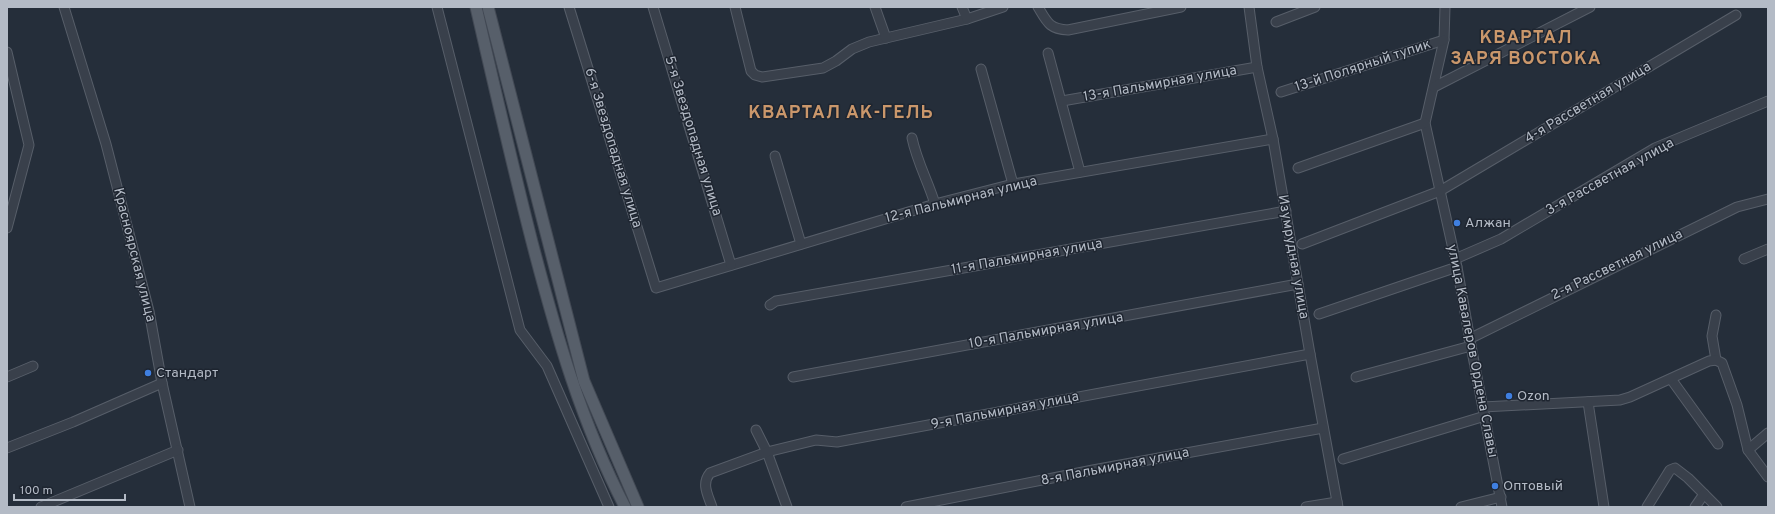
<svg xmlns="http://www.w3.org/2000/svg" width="1775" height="514" viewBox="0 0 1775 514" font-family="Overpass,sans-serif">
  <rect width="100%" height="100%" fill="#252e3a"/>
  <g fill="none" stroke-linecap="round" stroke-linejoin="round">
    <g stroke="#575e69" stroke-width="11">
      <g id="minor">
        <polyline points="64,7 106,144 149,311 162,383 190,507"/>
        <polyline points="437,7 520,330 547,366 609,507"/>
        <polyline points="569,7 656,288 935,204 1013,184 1273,139"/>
        <polyline points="653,7 731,265"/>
        <polyline points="735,7 751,71 755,75 762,77 823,68 836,61 852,49 869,42 967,19 1003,7"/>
        <polyline points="875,7 886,38"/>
        <polyline points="962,7 967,19"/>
        <path d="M1038,7C1047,22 1049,29 1068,30L1181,7"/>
        <polyline points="1249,7 1257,67 1273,139 1310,354 1338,507"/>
        <polyline points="1445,7 1444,40 1425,123 1457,267 1471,346 1502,507"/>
        <polyline points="1276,22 1315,7"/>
        <polyline points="7,52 29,145 7,228"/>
        <polyline points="1048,53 1080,172"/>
        <polyline points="981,69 1013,184"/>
        <polyline points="1434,87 1590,7"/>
        <polyline points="1281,92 1444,40"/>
        <polyline points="1062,101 1257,67"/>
        <path d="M912,138C917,162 928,181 935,204"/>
        <polyline points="775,156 801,244"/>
        <polyline points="1298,168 1425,123"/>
        <polyline points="1302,244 1440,191 1736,15"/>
        <polyline points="1455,259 1501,239 1655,148 1768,101"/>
        <polyline points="1744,259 1768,249"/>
        <polyline points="770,305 776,301 782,300 1286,211"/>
        <polyline points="1319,314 1457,267"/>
        <polyline points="1716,315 1712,336 1716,360 1722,363 1737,405 1748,450 1768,477"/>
        <polyline points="1469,339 1737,207 1768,199"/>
        <polyline points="7,377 33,366"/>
        <polyline points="793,377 1298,284"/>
        <polyline points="1356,377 1471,346"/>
        <polyline points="1671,379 1718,444"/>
        <polyline points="1588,402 1604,507"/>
        <polyline points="1483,407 1620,400 1630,397 1709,361 1716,360"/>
        <polyline points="756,430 767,452 787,507"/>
        <polyline points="7,448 73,422 162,383"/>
        <polyline points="1748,450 1768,433"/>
        <polyline points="1343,459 1485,416"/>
        <polyline points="41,507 178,450"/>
        <path d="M712,507C708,495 701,484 710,473L767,452L816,440L837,442L1310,354"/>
        <polyline points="906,507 1093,470 1323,428"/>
        <polyline points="1306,507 1337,502"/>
        <polyline points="1461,507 1501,497"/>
        <polyline points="1647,507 1670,470 1675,468 1688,478 1717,507"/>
        <polyline points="1695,507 1704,494"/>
      </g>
    </g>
    <g stroke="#424954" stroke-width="13">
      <g id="major">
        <path d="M476,7C494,85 512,164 532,242C556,334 581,422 625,507"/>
        <polyline points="488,7 584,381 638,507"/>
      </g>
    </g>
    <use href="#minor" stroke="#39404b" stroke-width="9"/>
    <use href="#major" stroke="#575f6a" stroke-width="11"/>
  </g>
  <g fill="#3f7fe0" stroke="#1e2530" stroke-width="1.5">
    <circle cx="1457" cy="223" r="4"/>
    <circle cx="148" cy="373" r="4"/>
    <circle cx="1509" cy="396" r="4"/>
    <circle cx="1495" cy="486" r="4"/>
  </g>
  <g text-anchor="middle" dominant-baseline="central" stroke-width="3" stroke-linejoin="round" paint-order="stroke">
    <g font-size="14" fill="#b4bbc6" stroke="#1e2530">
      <text transform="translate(1363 66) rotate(-18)">13-й Полярный тупик</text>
      <text transform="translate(1160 84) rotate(-10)">13-я Пальмирная улица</text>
      <text transform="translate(1588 103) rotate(-31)">4-я Рассветная улица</text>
      <text transform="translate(693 136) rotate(73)">5-я Звездопадная улица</text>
      <text transform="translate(613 148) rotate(73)">6-я Звездопадная улица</text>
      <text transform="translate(1610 177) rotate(-29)">3-я Рассветная улица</text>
      <text transform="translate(961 200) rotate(-14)">12-я Пальмирная улица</text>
      <text transform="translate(134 255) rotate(76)">Красноярская улица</text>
      <text transform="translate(1027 257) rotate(-10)">11-я Пальмирная улица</text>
      <text transform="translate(1293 257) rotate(80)">Изумрудная улица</text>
      <text transform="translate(1617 265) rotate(-26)">2-я Рассветная улица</text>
      <text transform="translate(1046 331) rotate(-10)">10-я Пальмирная улица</text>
      <text transform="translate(1472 351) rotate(79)">улица Кавалеров Ордена Славы</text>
      <text transform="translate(1005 411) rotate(-11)">9-я Пальмирная улица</text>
      <text transform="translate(1115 467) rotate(-11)">8-я Пальмирная улица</text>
    </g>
    <g font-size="14" fill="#b4bbc6" stroke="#1e2530" text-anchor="start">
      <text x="1465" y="223">Алжан</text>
      <text x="156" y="373">Стандарт</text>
      <text x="1517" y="396">Ozon</text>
      <text x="1503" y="486">Оптовый</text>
    </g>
    <g font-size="18" font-weight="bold" letter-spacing="1" fill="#ca976b" stroke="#1e2530">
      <text x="1526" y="38">КВАРТАЛ<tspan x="1526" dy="21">ЗАРЯ ВОСТОКА</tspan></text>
      <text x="841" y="113">КВАРТАЛ АК-ГЕЛЬ</text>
    </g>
  </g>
  <rect width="1775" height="514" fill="none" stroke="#b4bbc6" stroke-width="16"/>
  <path d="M14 494v6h111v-6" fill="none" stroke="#b4bbc6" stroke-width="2"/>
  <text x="20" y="494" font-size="12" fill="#b4bbc6" stroke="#1e2530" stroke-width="3" paint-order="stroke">100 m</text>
</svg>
